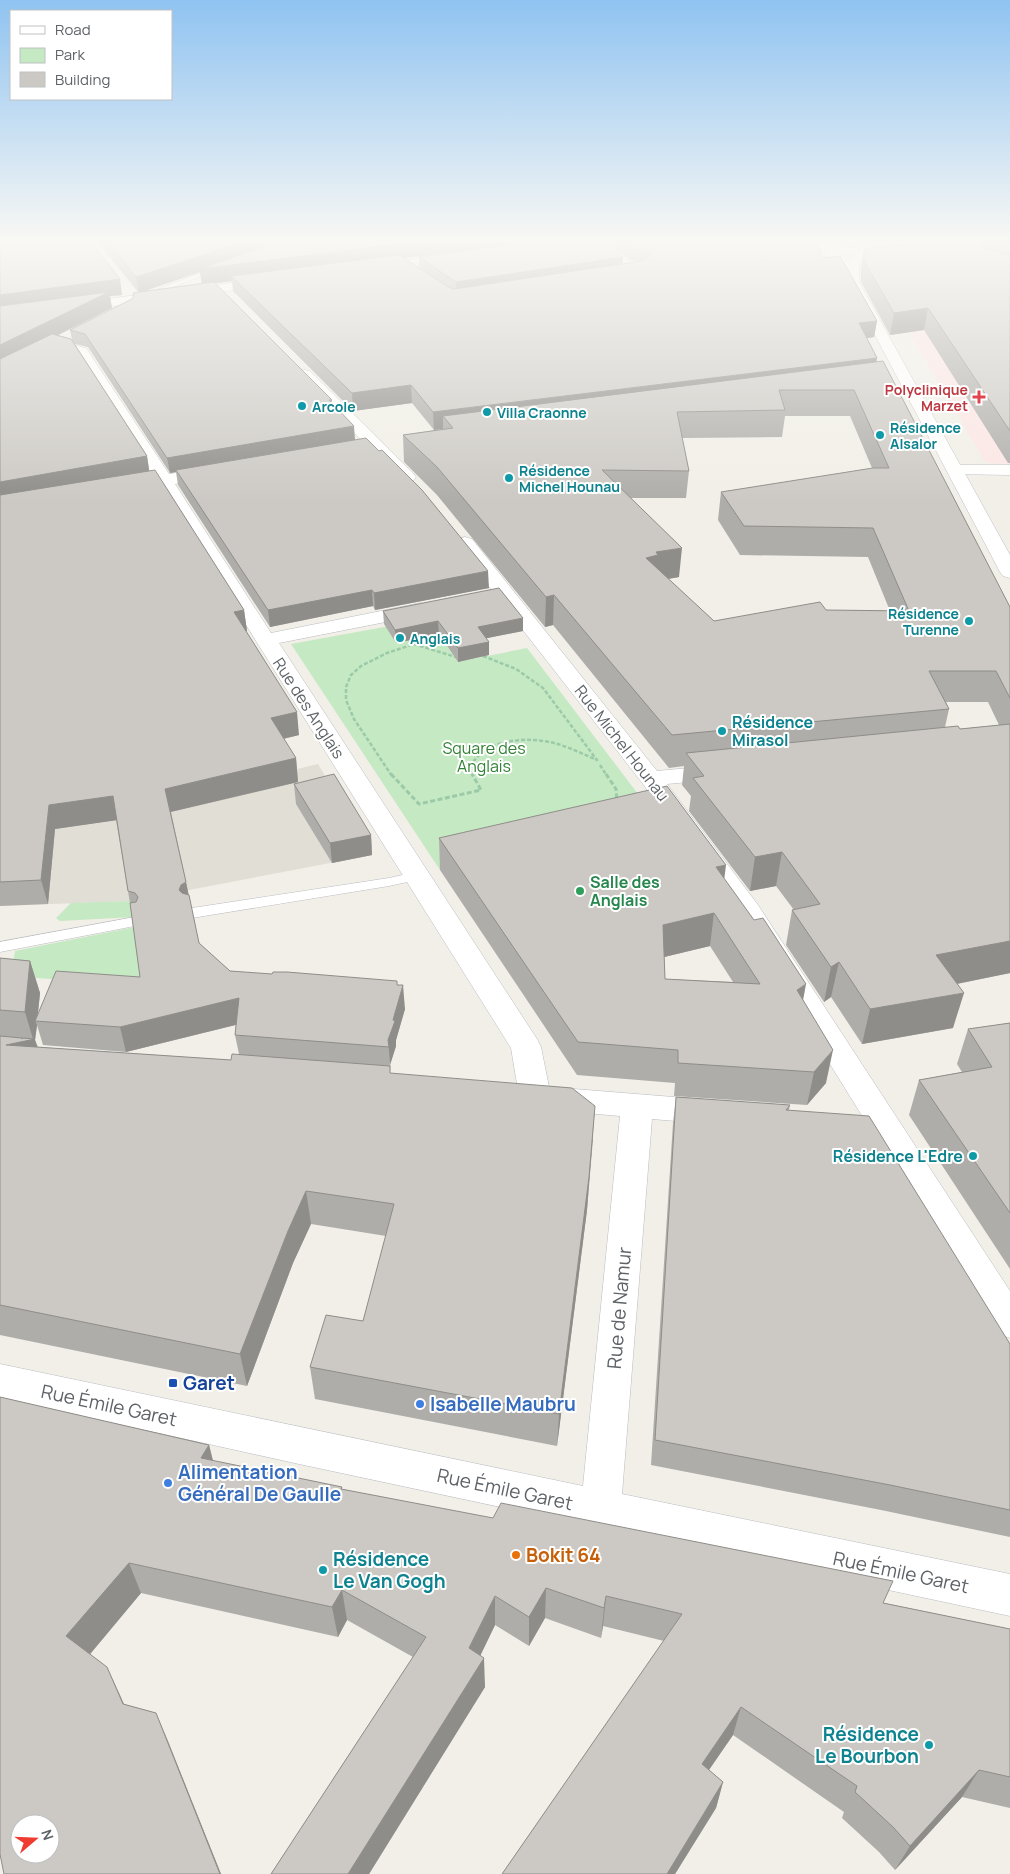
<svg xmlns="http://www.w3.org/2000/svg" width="1010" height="1874" viewBox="0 0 1010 1874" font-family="Manrope,sans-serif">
  <rect width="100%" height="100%" fill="#f1efe7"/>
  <polygon fill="#e1ded5" points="318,764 372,855 131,901 0,906 0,849 47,830 74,826 117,812"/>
  <polygon fill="#fce6e4" points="1010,325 1010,464 986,463 908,331"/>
  <g fill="#c4e9c3">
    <polygon points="428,619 458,662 527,648 657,819 440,870 291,644"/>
    <polygon points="131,901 134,917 60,921 56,918 71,903"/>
    <polygon points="135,927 144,986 11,976 15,951"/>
  </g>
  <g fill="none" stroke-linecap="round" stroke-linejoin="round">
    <g stroke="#b9bcc1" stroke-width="1">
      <g id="service">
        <polygon points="438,255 440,256 440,258 389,266 386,264"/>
        <polygon points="217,267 222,268 144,298 138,297"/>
        <polygon points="416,872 421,873 423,876 421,879 389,886 192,918 187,916 185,913 187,910 192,908 389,878"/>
        <polygon points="135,917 140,919 142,922 140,925 0,952 0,942"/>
      </g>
    </g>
    <g stroke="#b9bcc1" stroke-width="1">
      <g id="minor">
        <polygon points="577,240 592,240 647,271 641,275 615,277 613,274 615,271 628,269"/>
        <path d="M724,240L829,242L835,246C827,254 746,245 730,243Z"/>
        <polygon points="269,278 275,282 273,285 0,321 0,313"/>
        <polygon points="54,341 86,348 169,474 213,467 219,468 221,472 219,476 175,484 271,633 421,603 428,605 431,609 428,613 421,615 279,643 537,1039 541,1047 549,1087 711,1100 722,1104 727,1112 722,1120 711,1124 652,1119 622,1494 1010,1574 1010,1616 299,1464 0,1398 0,1364 583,1486 620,1116 552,1110 541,1106 535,1108 524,1104 519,1096 511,1048 159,486 125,492 119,491 116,487 119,483 153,477 76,354 49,348 47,345 49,342"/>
        <polygon points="305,370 310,371 413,473 416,477 413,481 401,481 300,377 298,374 300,371"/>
        <polygon points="955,465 1010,465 1010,475 949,474 947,470 949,466"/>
        <polygon points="465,537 472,539 657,771 720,765 728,767 732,772 728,777 720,779 667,784 758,905 1010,1291 1010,1338 997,1333 738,916 643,784 458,547 456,543 458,539"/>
      </g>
    </g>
    <g stroke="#babdc3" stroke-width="1">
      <path id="secondary" d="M829,240H863L876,247L874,252L859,263V282L1010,555V578L1003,576L1000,572L847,282L823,245ZM850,244L862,247L852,248L837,246ZM842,254L854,255L847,262Z"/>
    </g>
    <g stroke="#9ccaa8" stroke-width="2.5" stroke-dasharray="4 2" stroke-linecap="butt">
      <polyline points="600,765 607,776"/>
      <path d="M392,776L354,719L346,700V687L351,675L361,666L387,653L414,644L459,658L478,654L516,669L543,688L597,760C583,754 569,747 554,743C525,736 483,739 469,769L473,776"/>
    </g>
    <g stroke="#9ccaa8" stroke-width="3" stroke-dasharray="5 2.5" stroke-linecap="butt">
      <polyline points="391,774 419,804 481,790 472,774"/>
      <polyline points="606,774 616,789 617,801"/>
    </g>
    <use href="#service" fill="#fff" fill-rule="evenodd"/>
    <use href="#minor" fill="#fff" fill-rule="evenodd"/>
    <use href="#secondary" fill="#fff" fill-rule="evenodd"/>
  </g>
  <g fill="#afada9" fill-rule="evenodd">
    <path d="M0,240L122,295L110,296L112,308L58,335L72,339L70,330L132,299L134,296L133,293L138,292L96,240H542L404,258L449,288L419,267V257H623L622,264L635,262L596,240H809L822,258L877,321L874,337L867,338L877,358L876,362L1010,607V973L957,984L953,1028L862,1044L831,997L824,1002L786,945L792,910H794L776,886L750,891L689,811L691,796L682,785L684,766L669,768L553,625L545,627L437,495L404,462L403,435L443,429L434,430L412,403L353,411L233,291L232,281L215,283L332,400V404L355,440L489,588L375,610L373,606L270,627L178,485L176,472L170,473L88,347L75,344L147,456L149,470L244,610L247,631H246L299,735L283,739L296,758L298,782L171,812L199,943L230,971L397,985L405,1009L396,1040V1046L390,1065V1073L593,1139L587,1210L557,1446L315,1399L310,1367L363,1321L386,1236L311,1224L293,1263L247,1386L0,1335V958L30,961L40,993L38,1014L140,977L130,903L128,891L116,820L55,829L48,904L0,906ZM200,272L202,283L144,291ZM785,416H850L872,468L721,492L718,520L740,555L868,557L890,611L826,610L714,621L668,579L679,577L631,498H686L689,471L682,438L782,437ZM946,702H988L999,725L960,729L945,727L949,709ZM37,1025L43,1045L126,1052L236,1025L235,1035L239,1054L231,1060L38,1047L35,1040Z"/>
    <polygon points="981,240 1010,240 1010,463 1008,463 924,330 890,335 861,282 861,269 864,249 980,247"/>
    <polygon points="383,611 523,631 486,638 489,655 458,662 439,634 396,643 384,624"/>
    <polygon points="294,784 371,835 372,855 332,863 296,804"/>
    <path d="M439,838L724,879L803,1000L826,1083L807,1105L674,1096L675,1083L577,1075L440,870ZM710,946L733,982L665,979L664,957Z"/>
    <polygon points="1010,1023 1010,1269 909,1115 919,1080 962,1072 957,1064 968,1029"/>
    <polygon points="676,1097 790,1105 789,1110 1010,1344 1010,1537 881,1510 651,1465 673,1123"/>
    <polygon points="0,1397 209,1445 213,1461 342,1487 342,1489 884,1603 1010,1629 1010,1808 962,1797 895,1870 879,1852 842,1818 844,1812 733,1735 709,1770 723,1782 716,1808 675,1874 502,1874 664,1641 603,1626 601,1638 545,1618 529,1646 495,1625 480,1656 485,1687 369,1874 271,1874 413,1657 347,1620 338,1637 141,1593 90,1654 124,1704 156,1713 221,1874 4,1874"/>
  </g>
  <g fill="#8f8d89">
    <polygon points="249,240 542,240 236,280 231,276 232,281 202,285 200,272 139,293 136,277"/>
    <polygon points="623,257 622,268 456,293 456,282"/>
    <polygon points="120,279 122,295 110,296 112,308 0,364 0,295"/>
    <polygon points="928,308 924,330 890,335 894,313"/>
    <polygon points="877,321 874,337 856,340 859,323"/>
    <polygon points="877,358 874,375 443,416 443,429 434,430 433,412"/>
    <polygon points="411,385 412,403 353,411 352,393"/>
    <polygon points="354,426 355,440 176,470 176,472 170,473 167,458"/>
    <polygon points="147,456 150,476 0,503 0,482"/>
    <polygon points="682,548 679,577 656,581 646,558 656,552"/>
    <polygon points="488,571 489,588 375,610 374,593"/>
    <polygon points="372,590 373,606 270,627 268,610"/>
    <polygon points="554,595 553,625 545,627 546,597"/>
    <polygon points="244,610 247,631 237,633 234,612"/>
    <polygon points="523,618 523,631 478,640 478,627"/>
    <polygon points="438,621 439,634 396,643 395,630"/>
    <polygon points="489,642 489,655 458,662 458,648"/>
    <polygon points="297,712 299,735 274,741 271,718"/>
    <polygon points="296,758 298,782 170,812 165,789"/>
    <polygon points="113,796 118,820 55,829 48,904 41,880 49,805"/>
    <polygon points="371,835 372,855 332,863 330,843"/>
    <polygon points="782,852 776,886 750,891 755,857"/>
    <polygon points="726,865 722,897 716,867"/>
    <polygon points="186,882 191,907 179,890 181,885"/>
    <polygon points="714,913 710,946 660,958 663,925"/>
    <polygon points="1010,941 1010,973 926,990 936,955"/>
    <polygon points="30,961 40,993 37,1021 35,1021 37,1025 35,1040 45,1071 6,1045 33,1039 25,1012"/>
    <polygon points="839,962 831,997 824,1002 831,967"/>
    <polygon points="806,984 800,1017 797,990"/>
    <polygon points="403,985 405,1009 396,1040 396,1046 390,1065 391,1072 388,1040 393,1020"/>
    <polygon points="964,993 953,1028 862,1044 870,1009"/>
    <polygon points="239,998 243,1023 126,1052 120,1027"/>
    <polygon points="833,1050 826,1083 807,1105 814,1072"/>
    <polygon points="595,1106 587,1210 557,1446 559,1414"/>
    <polygon points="306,1191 311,1224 293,1263 247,1386 240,1354 288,1231"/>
    <polygon points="209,1445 217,1477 201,1458"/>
    <polygon points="129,1563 141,1593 81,1665 66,1636"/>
    <polygon points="546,1588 545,1618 529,1646 529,1617"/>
    <polygon points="342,1590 347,1620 338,1637 332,1607"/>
    <polygon points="495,1596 495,1625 470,1677 469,1648"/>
    <polygon points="606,1596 603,1626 601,1638 604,1608"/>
    <polygon points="484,1658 485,1687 369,1874 348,1874"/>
    <polygon points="107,1667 120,1695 136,1732 123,1704"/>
    <polygon points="741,1707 733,1735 695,1790 702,1764"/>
    <polygon points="156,1713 168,1741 221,1874 220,1874"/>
    <polygon points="979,1770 962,1797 895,1870 910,1846"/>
    <polygon points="723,1782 716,1808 675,1874 667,1874"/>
  </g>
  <g fill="#ccc9c4" stroke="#8f8d89" fill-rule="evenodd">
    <polygon points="0,240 89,240 120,279 0,295"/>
    <polygon points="106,240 249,240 136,277"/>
    <polygon points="283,240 427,240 200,269"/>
    <polygon points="543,240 590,240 623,257 456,282 419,257"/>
    <polygon points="623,240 809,240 818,244 822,258 840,256 877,321 859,323 877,358 433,412 411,385 352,393 231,276 399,255 448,287 454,289 642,261 650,255"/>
    <polygon points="953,240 1010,255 1010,431 928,308 894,313 864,261 864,249"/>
    <polygon points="996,240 1010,240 1010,244"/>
    <polygon points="214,282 332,400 329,400 354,426 167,458 85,334 70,330 132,299 134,296 133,293"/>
    <polygon points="109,292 0,345 0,306"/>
    <polygon points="52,334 71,339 147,456 0,482 0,359"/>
    <path d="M883,361L1010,607V698L996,671H929L949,709L672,735L554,595L546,597L437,467L403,435L453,428L443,416ZM779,390H854L889,468H873L721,492L744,526L873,528L909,611L826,610L820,602L714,621L646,558L658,555L656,552L682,548L602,470L689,471L677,412L785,410Z"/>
    <polygon points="366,438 379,451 382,450 422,490 488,571 374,593 372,590 268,610 176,470"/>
    <polygon points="155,470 244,610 234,612 297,712 271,718 296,758 165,789 186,882 181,885 179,890 182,893 189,895 199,943 230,971 272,974 273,972 287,972 397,981 397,985 403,985 393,1020 395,1021 388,1040 389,1047 235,1035 239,998 120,1027 35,1021 56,971 140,977 130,903 136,902 138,897 135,893 128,891 113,796 49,805 41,880 0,882 0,495"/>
    <polygon points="499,588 523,618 478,627 489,642 458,648 438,621 395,630 383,611"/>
    <polygon points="1010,724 1010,941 936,955 964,993 870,1009 839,962 831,967 792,910 820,904 782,852 755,857 693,778 704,776 686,753 958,726 960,729"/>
    <polygon points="334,774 371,835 330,843 294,784"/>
    <path d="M667,786L726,865L716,867L754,920L763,918L806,984L797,990L833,1050L814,1072L678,1063V1050L578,1042L439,838ZM714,913L760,984L665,979L663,925Z"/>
    <polygon points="0,958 30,961 25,1012 0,1010"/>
    <polygon points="1010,1023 1010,1213 919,1080 992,1067 968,1029"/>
    <polygon points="0,1036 22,1038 22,1039 23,1038 35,1039 6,1045 231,1060 232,1054 390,1066 390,1073 572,1088 595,1106 589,1177 559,1414 310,1367 326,1315 363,1321 394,1204 306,1191 288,1231 240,1354 0,1305"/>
    <polygon points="676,1097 790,1105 786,1110 869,1116 1010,1344 1010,1510 890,1485 655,1440"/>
    <path d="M0,1397L209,1445L201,1458L342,1487L341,1489L493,1518L501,1503L893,1581L883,1603L1010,1629V1777L979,1770L910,1846L893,1827L855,1792L857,1786L741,1707L702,1764L723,1782L667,1874H502L682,1614L606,1596L604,1608L546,1588L529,1617L495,1596L469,1648L484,1658L348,1874H271L426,1637L342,1590L332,1607L129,1563L66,1636L107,1667L123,1704L156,1713L220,1874H4L0,1854ZM20,1824H50V1854H20Z"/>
  </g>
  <linearGradient id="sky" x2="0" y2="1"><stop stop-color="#8fc3f1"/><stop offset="0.48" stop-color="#f9f8f4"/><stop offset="1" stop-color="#f9f8f4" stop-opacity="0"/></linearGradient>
  <rect width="1010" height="502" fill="url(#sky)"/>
  <path fill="#e0444e" stroke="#fff" stroke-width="2" d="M976.5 389.5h5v5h5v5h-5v5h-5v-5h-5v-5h5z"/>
  <g fill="#0f9aa8" stroke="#fff" stroke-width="2">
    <circle cx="302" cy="406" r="5"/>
    <circle cx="487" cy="412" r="5"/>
    <circle cx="880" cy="435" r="5"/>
    <circle cx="509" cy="478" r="5"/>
    <circle cx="969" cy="621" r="5"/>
    <circle cx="400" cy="638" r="5"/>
    <circle cx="722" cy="731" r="5"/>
    <circle cx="973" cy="1156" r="5"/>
    <circle cx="323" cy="1570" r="5"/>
    <circle cx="929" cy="1745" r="5"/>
  </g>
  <circle fill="#2e9e5b" stroke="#fff" stroke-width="2" cx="580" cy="891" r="5"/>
  <rect fill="#1a4fb4" stroke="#fff" stroke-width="2" x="168" y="1378" width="10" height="10" rx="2.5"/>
  <g fill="#3f7fe0" stroke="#fff" stroke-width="2">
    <circle cx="420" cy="1404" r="5"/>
    <circle cx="168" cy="1483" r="5"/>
  </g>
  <circle fill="#e8710a" stroke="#fff" stroke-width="2" cx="516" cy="1555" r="5"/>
  <g text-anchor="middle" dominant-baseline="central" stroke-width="4" stroke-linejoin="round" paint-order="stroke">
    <g font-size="14" font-weight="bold" fill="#be3a42" stroke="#fff" text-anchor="end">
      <text x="968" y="389">Polyclinique<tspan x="968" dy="16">Marzet</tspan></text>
    </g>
    <g font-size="14" font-weight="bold" fill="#0d838f" stroke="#fff" text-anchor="start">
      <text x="312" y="406">Arcole</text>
      <text x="497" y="412">Villa Craonne</text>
      <text x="890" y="427">Résidence<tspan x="890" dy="16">Alsalor</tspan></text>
      <text x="519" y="470">Résidence<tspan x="519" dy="16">Michel Hounau</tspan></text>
      <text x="959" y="613" text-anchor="end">Résidence<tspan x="959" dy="16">Turenne</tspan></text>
      <text x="410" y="638">Anglais</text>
    </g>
    <g font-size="16" fill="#5e6368" stroke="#fff">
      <text transform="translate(309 708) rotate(57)">Rue des Anglais</text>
      <text transform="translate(622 743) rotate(52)">Rue Michel Hounau</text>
    </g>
    <g font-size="16" font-weight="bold" fill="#0d838f" stroke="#fff" text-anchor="start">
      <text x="732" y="722">Résidence<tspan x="732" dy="18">Mirasol</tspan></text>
      <text x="963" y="1156" text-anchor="end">Résidence L'Edre</text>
    </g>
    <g font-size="16" fill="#328235" stroke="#fff">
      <text x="484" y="748">Square des<tspan x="484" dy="18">Anglais</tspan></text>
    </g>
    <g font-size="16" font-weight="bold" fill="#27864d" stroke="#fff" text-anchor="start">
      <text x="590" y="882">Salle des<tspan x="590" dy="18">Anglais</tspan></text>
    </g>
    <g font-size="19" fill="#5e6368" stroke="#fff">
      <text transform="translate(619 1308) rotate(-85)">Rue de Namur</text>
      <text transform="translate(109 1405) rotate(12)">Rue Émile Garet</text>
      <text transform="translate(505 1489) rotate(12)">Rue Émile Garet</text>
      <text transform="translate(901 1572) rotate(12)">Rue Émile Garet</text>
    </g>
    <g font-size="19" font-weight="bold" fill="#164399" stroke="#fff" text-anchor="start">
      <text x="183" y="1383">Garet</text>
    </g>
    <g font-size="19" font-weight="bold" fill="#366cbe" stroke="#fff" text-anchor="start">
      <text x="430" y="1404">Isabelle Maubru</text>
      <text x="178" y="1472">Alimentation<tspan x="178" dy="22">Général De Gaulle</tspan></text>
    </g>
    <g font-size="19" font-weight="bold" fill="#c56008" stroke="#fff" text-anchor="start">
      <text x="526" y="1555">Bokit 64</text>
    </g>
    <g font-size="19" font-weight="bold" fill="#0d838f" stroke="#fff" text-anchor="start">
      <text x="333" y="1559">Résidence<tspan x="333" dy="22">Le Van Gogh</tspan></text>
      <text x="919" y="1734" text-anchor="end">Résidence<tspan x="919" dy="22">Le Bourbon</tspan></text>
    </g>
  </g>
  <rect x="10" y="10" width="162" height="90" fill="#ffffff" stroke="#bfc1c3"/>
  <rect x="20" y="26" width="25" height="8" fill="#ffffff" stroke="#bfc1c3"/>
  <text x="55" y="35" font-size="15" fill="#5e6368">Road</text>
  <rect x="20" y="48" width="25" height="15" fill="#c4e9c3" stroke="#bfc1c3"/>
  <text x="55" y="60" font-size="15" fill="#5e6368">Park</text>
  <rect x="20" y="72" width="25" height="15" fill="#ccc9c4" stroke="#bfc1c3"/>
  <text x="55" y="85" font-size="15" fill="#5e6368">Building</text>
  <g transform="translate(35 1839) rotate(71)"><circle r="24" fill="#ffffff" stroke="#bfc1c3"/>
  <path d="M0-4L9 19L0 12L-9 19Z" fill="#ee3d30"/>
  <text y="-8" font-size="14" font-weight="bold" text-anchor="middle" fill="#5e6368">N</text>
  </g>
</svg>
